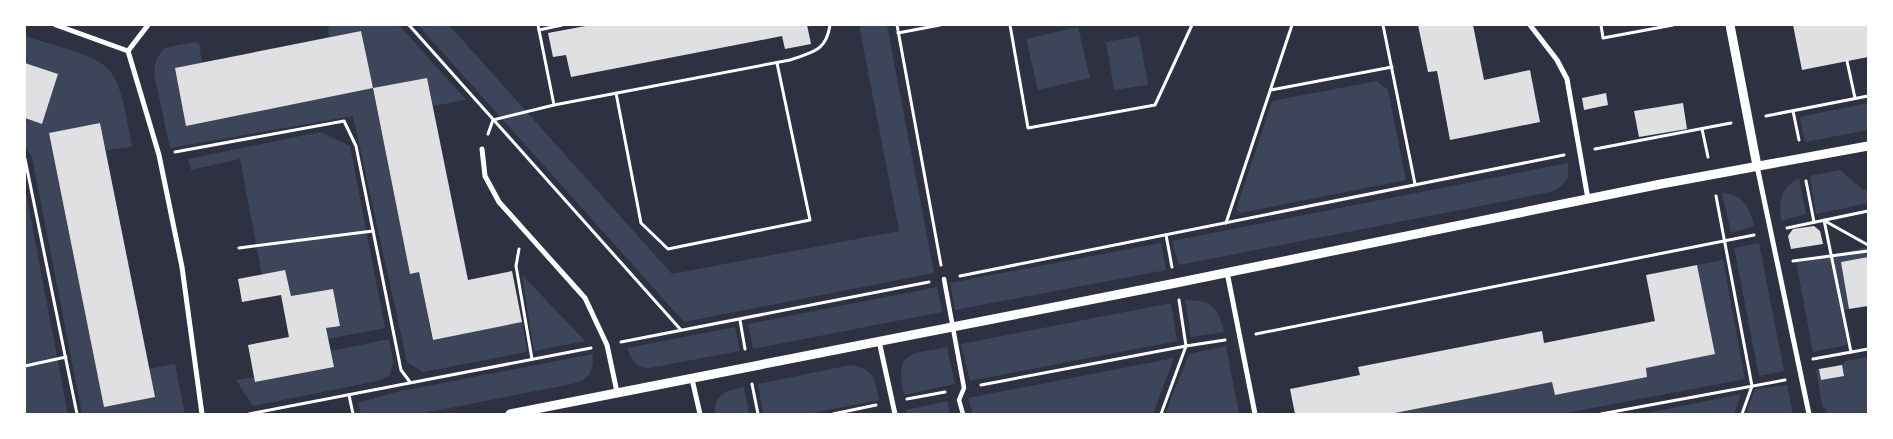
<svg xmlns="http://www.w3.org/2000/svg" width="1893" height="439" viewBox="0 0 1893 439" font-family="'Archivo Narrow',sans-serif">
  <rect width="100%" height="100%" fill="#2d3142"/>
  <g fill="#3c4559">
    <polygon points="328,25 399,25 466,100 433,106 427,78 373,89 410,273 419,272 432,340 522,322 527,352 423,372 407,362 353,116 170,148 154,74 156,60 164,48 195,42 199,43 202,63 175,68 187,126 372,88 361,31 329,37"/>
    <polygon points="418,25 449,25 672,274 899,231 859,25 887,25 934,273 684,322"/>
    <polygon points="1078,27 1090,78 1038,90 1026,39"/>
    <path d="M25,36C47,44 91,52 107,68C124,84 127,125 132,147L106,150L100,123L49,134L104,406L149,369L175,364L185,414H82L32,157L25,146V118L42,124L58,74L25,63Z"/>
    <polygon points="1139,36 1148,85 1114,90 1106,42"/>
    <polygon points="1377,81 1388,90 1406,180 1240,213 1237,209 1239,201 1272,101"/>
    <polygon points="1868,103 1868,130 1805,142 1800,118 1804,116"/>
    <polygon points="320,132 350,146 385,328 328,339 326,328 340,325 333,289 291,296 262,275 240,159 191,170 188,159"/>
    <polygon points="1568,163 1568,178 1560,187 1551,192 1179,265 1172,241"/>
    <polygon points="1840,170 1863,190 1868,189 1868,203 1816,214 1810,176"/>
    <path d="M1799,178L1806,214L1781,221C1779,201 1780,188 1799,178Z"/>
    <polygon points="25,188 68,414 25,414"/>
    <path d="M1722,193C1744,195 1749,206 1754,226L1731,233Z"/>
    <polygon points="1161,243 1166,270 955,310 950,283"/>
    <polygon points="1759,243 1784,371 1759,376 1734,248"/>
    <polygon points="1868,247 1868,258 1841,262 1849,309 1841,311 1847,345 1813,352 1796,262"/>
    <polygon points="1723,260 1745,379 1561,414 1390,414 1552,382 1555,395 1647,377 1646,368 1715,354 1697,265"/>
    <polygon points="522,275 585,341 534,351"/>
    <polygon points="937,287 942,312 753,349 748,324"/>
    <path d="M1185,300C1211,300 1218,306 1224,332L1191,337Z"/>
    <polygon points="1171,303 1177,341 970,381 961,344"/>
    <path d="M735,327L740,351L649,368C636,369 631,359 627,348Z"/>
    <polygon points="389,339 393,362 390,375 378,381 253,406 236,380 254,377 256,382 334,367 331,351"/>
    <polygon points="1226,346 1239,414 1165,414 1189,354"/>
    <path d="M947,347L955,384L904,395C894,351 911,354 947,347Z"/>
    <path d="M593,354C593,373 590,379 572,384L419,414H361L358,403L396,392Z"/>
    <polygon points="1868,357 1868,414 1828,414 1822,405 1816,370 1819,369 1821,380 1844,376 1842,365 1846,361"/>
    <polygon points="1174,358 1153,414 973,414 968,398"/>
    <path d="M850,365C875,369 874,378 879,400L808,414H763L758,384Z"/>
    <polygon points="1787,385 1793,414 1746,414 1755,389"/>
    <path d="M744,387L749,414H715C713,394 727,390 744,387Z"/>
    <polygon points="1741,394 1734,414 1642,414"/>
    <polygon points="947,401 950,414 907,414 906,410"/>
  </g>
  <g fill="#e0e0e3">
    <polygon points="591,25 807,25 811,44 785,49 782,36 571,77 566,55 553,57 548,33"/>
    <polygon points="1418,25 1473,25 1484,80 1530,70 1540,122 1450,140 1437,71 1428,72"/>
    <polygon points="1793,25 1868,25 1868,57 1802,70"/>
    <polygon points="361,31 373,88 186,126 175,68"/>
    <polygon points="25,63 58,74 42,124 25,118"/>
    <polygon points="427,78 468,280 512,271 522,322 433,340 419,272 410,274 373,88"/>
    <polygon points="1606,93 1608,105 1584,110 1582,98"/>
    <polygon points="1683,103 1687,129 1639,137 1634,111"/>
    <polygon points="100,123 155,397 104,407 49,133"/>
    <polygon points="1814,226 1820,231 1823,244 1791,249 1788,236 1793,229"/>
    <polygon points="1868,257 1868,306 1849,309 1841,262"/>
    <polygon points="1697,265 1715,354 1646,368 1647,377 1555,395 1552,382 1390,414 1295,414 1290,389 1360,375 1358,367 1542,331 1544,343 1655,321 1646,275"/>
    <polygon points="285,270 291,296 333,289 340,326 326,328 334,367 255,382 248,345 289,337 281,295 242,302 238,279"/>
    <polygon points="1842,365 1844,376 1821,380 1819,369"/>
  </g>
  <g fill="none" stroke-linecap="round" stroke-linejoin="round">
    <g stroke="#fff" stroke-width="3">
      <polyline points="409,25 681,330"/>
      <polyline points="897,25 941,265"/>
      <polyline points="1010,25 1028,128 1155,105 1192,25"/>
      <polyline points="1383,25 1415,184"/>
      <polyline points="1601,25 1603,38 1673,25"/>
      <polyline points="539,30 562,25"/>
      <polyline points="898,33 940,25"/>
      <polyline points="1847,61 1855,98"/>
      <polyline points="1271,90 1392,67"/>
      <polyline points="616,93 641,223 668,249 810,220 777,63"/>
      <path d="M554,105L790,60C812,52 826,52 830,25"/>
      <polyline points="1793,111 1799,140"/>
      <polyline points="1766,116 1868,96"/>
      <polyline points="1702,129 1708,157"/>
      <polyline points="488,134 493,120 554,105 538,25"/>
      <polyline points="1595,149 1731,123"/>
      <polyline points="175,152 344,121 356,146 401,370 410,382"/>
      <polyline points="25,159 77,414"/>
      <polyline points="1806,181 1814,222"/>
      <polyline points="1716,196 1752,386 1742,414"/>
      <polyline points="1824,220 1851,352"/>
      <polyline points="1825,221 1868,245"/>
      <polyline points="1226,223 1292,25"/>
      <polyline points="1787,228 1868,211"/>
      <polyline points="1166,235 1172,267"/>
      <polyline points="239,248 373,231"/>
      <polyline points="519,249 516,266 532,359"/>
      <polyline points="1793,261 1868,251"/>
      <polyline points="960,276 1564,155"/>
      <polyline points="1179,300 1186,346 1225,340"/>
      <polyline points="740,320 745,349"/>
      <polyline points="1256,334 1754,235"/>
      <polyline points="621,342 929,282"/>
      <polyline points="1813,359 1868,349"/>
      <polyline points="25,366 66,357"/>
      <polyline points="752,384 758,414"/>
      <polyline points="981,385 1186,346"/>
      <polyline points="349,395 353,414"/>
      <polyline points="907,399 945,392"/>
      <polyline points="249,414 591,348"/>
      <polyline points="833,414 876,405"/>
      <polyline points="1161,414 1186,346"/>
      <polyline points="1601,414 1785,380"/>
    </g>
    <polyline stroke="#fff" stroke-width="4.5" points="944,279 964,388 959,400 963,414"/>
    <g stroke="#fff" stroke-width="5">
      <polyline points="56,25 128,51"/>
      <polyline points="1530,25 1557,60 1567,79 1588,199"/>
      <polyline points="128,51 159,155 182,267 202,414"/>
      <polyline points="128,51 148,25"/>
      <polyline points="482,149 485,176 499,202 585,298 607,345 617,392"/>
      <polyline points="1757,166 1809,414"/>
      <polyline points="1227,272 1255,414"/>
      <polyline points="879,341 895,414"/>
      <polyline points="692,379 700,414"/>
    </g>
    <g stroke="#fff" stroke-width="9">
      <polyline points="1730,25 1757,166"/>
      <polyline points="510,414 1176,283 1661,184 1868,146"/>
    </g>
  </g>
  <rect width="1893" height="439" fill="none" stroke="#ffffff" stroke-width="52"/>
</svg>
